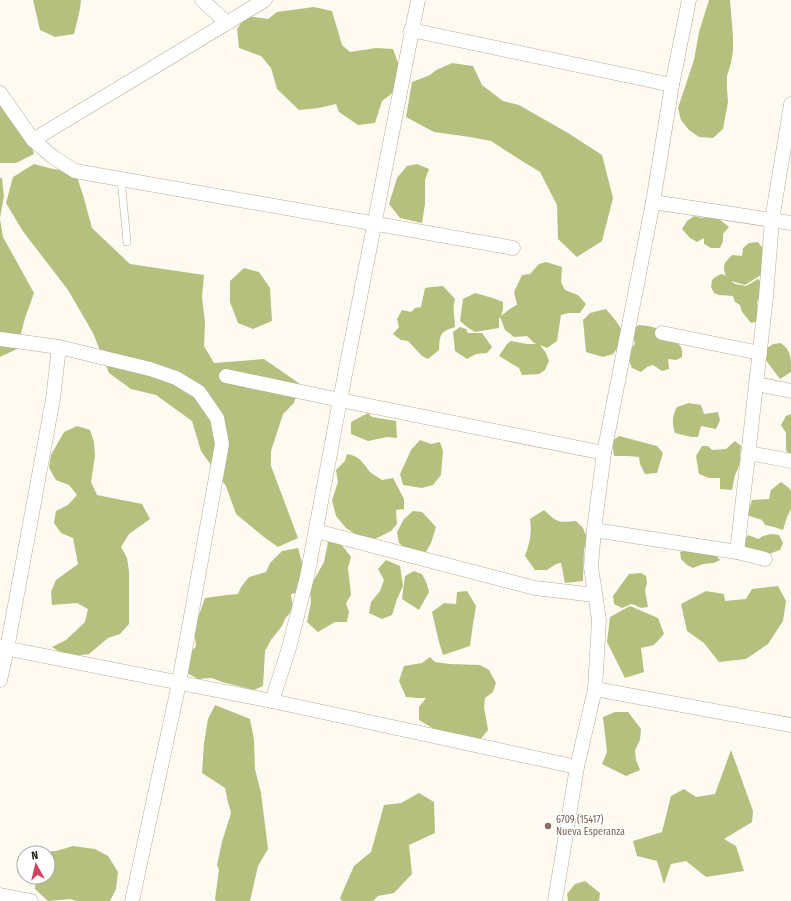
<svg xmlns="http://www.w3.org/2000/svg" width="791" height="901" viewBox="0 0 791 901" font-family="'Fira Sans Condensed',sans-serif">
  <rect width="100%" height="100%" fill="#fefaf1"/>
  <g fill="#b6c07e">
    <polygon points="33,0 81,0 80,9 74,34 55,37 40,30"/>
    <polygon points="709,0 730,0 733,37 733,51 731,63 727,76 727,89 728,102 723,129 713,138 699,137 689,130 681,120 678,108 694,60 699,32"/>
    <polygon points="314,7 332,11 342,45 350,52 376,48 393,49 401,71 394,92 382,101 375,123 358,125 339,112 336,104 319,108 299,110 277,89 271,68 261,56 239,48 237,29 246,16 268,19 277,12"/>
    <polygon points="452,63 473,66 482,85 503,101 519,105 568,133 602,155 613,198 602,241 577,257 558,239 557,205 540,172 522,161 491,141 470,137 434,132 406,117 412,82 430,75 436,70"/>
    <polygon points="0,105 23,125 34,154 16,163 0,163"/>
    <polygon points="34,164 53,169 75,171 83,195 92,228 130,264 204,275 202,297 205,322 204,346 214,363 264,359 300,384 294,403 283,414 271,451 271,466 298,538 278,547 264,537 236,514 226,486 201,451 192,421 156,395 131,389 109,373 93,333 68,290 22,230 6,203 13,177"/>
    <polygon points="417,164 429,169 425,180 425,204 422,223 400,218 389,204 397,178 407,166"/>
    <polygon points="0,178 2,178 4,196 0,218"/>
    <path d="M714,215L729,227L723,234V241L720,248H711L704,244V238L697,242L690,238L682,229L687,221L694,216C702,219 706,218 714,215Z"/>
    <polygon points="0,219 3,237 34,293 25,318 17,349 0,357"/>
    <path d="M758,242L766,253L761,275L745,285L731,281L735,284L746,286L758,279L762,283L760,296L757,302L759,321L751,323L742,312L740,305L735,302L733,296L719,295L714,293L711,287L712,280C717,276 721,272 726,276C722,266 724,263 732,255L742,256L743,248L749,243Z"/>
    <polygon points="546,262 562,267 561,282 565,290 578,295 586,304 580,313 569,313 561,315 557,341 547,348 540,345 546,353 549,361 545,370 539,374 522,375 519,368 499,356 507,344 511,341 527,344 537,344 534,343 527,336 514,337 505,330 500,317 499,319 499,328 475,332 467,327 460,321 463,299 475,293 493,298 503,302 503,309 501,316 511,308 517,305 514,292 522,275 530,274 539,264"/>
    <polygon points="244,268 259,272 270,288 272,321 253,329 238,323 230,302 230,281"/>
    <path d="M443,286L455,299C452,309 455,317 455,327C439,332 440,335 439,350L428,359L422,356L408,341L401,340L393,334L399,327L397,319L402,310L411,312L415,308L421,307L425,288L432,287Z"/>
    <path d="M606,309C613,318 625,328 622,340C621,345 616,350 613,354L603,357L586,352L583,320L590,313Z"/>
    <path d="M639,325L648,326L656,328C664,341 685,337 682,357L676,360L668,359L669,369L662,371L653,365L647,367L641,372L632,368C627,356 626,354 635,344L631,330Z"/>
    <polygon points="460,327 466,329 468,333 482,333 492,347 487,353 476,354 467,359 455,351 453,332"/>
    <path d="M781,343C791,351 791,357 791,372L780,379L765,359L764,350L773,344Z"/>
    <path d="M689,403L701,405L704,414L718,412L720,420L716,429L701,426L698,437H691L675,433C672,423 672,416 677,407Z"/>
    <polygon points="368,413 372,417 396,421 397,438 387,437 368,441 351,434 351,422"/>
    <polygon points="791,414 791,458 786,450 786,433 781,425 786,416"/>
    <polygon points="77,426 90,430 94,442 95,456 91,482 97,495 142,504 150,519 129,534 121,547 127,558 129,571 129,624 120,634 108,638 89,654 75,656 63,654 52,647 66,640 85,622 88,609 77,603 52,605 51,592 56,580 78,564 73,538 61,533 54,523 56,511 68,505 77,495 69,485 56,480 49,468 51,455 64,432"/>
    <polygon points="619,436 657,446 663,453 657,473 645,474 640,464 639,457 628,456 614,456 612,441"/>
    <polygon points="420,440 431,444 440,442 443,451 441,475 433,485 422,488 403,485 400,474 411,450"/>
    <polygon points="735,441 741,446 740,456 740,461 738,469 735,475 732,490 720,489 720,478 709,478 699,474 696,456 702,446 708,446 712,450 726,449"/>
    <path d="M347,454C360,456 362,462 370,472C373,475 378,477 382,480L393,478L404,499V509L396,510L397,524L391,531L371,541L357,535L346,528L336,516L332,500L338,482L336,470L345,461Z"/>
    <polygon points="781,482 789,488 791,491 791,509 787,517 783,530 774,527 765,525 762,520 747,515 752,500 769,499 771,490"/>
    <path d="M544,510C557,522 557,523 576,521L583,528L588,540L584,549L583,581L565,583L561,563L556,564L547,570H535L525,556C530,542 532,533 530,519Z"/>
    <polygon points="413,511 422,512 436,527 431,543 426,552 407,550 399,543 397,532 404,519"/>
    <polygon points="771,534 779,535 783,543 780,550 766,555 744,549 742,544 748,535 758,539 763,536"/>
    <polygon points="338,541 345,549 351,557 348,568 351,595 346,603 349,612 347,622 335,622 318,632 307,622 311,602 310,587 324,562 328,542"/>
    <polygon points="298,548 303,566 296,593 291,594 293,609 285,619 282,626 271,640 265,651 263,686 254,690 222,682 212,678 198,679 187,673 183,662 196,646 194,629 205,598 227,595 238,594 241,587 249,577 266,572 270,563 282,551"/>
    <polygon points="692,548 712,550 720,560 714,563 703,564 693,568 687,565 681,559 680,552"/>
    <polygon points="386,560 400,566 403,586 397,599 392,615 382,619 369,613 371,602 380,591 384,580 378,569"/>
    <polygon points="414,571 422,574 427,584 429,592 419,610 402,599 405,576"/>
    <polygon points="641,573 646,576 647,583 645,590 648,607 641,608 635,605 631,604 622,608 614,604 613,596 629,574"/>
    <polygon points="778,586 786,601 783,621 768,644 746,659 719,662 704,643 687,631 681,604 706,591 724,594 725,601 746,599 752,589"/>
    <polygon points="467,591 476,606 473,624 470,646 443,655 439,642 432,612 444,603 456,604 457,592"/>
    <polygon points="630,606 658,618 664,634 654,645 641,648 644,672 625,678 607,642 610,617"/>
    <polygon points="430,657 435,662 449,664 480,665 489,670 496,683 493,692 485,698 484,707 488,730 479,741 439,732 419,720 419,707 426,698 417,698 406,697 399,681 404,666 422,663"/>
    <polygon points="215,705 250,719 254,740 255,769 261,793 268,849 258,866 250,901 216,901 215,899 219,870 217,865 222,842 231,813 228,802 225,788 202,773 204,743 208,719"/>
    <polygon points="615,712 628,712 641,729 640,740 635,750 636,760 640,770 626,776 602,764 607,752 603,717"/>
    <polygon points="731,750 753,811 752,822 724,839 736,846 744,871 706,877 686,861 671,864 664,884 657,861 637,856 633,841 662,832 671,796 684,789 696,797 715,794"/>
    <polygon points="419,793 434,802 435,833 409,845 412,874 394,893 378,896 373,901 342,901 340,898 354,866 371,852 384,805 401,803"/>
    <polygon points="73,846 95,849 108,856 118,872 116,889 110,901 77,901 70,899 48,901 35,889 36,877 48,877 48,853 39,853 39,852 56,851"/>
    <polygon points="585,881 600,893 599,901 568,901 567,894 575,884"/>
  </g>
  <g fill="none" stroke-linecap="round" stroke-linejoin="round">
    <g stroke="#b7ac98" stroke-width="8">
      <polyline id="service" points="121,179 127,242"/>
    </g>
    <g stroke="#b7ac98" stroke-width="15">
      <g id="minor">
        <polyline points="202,0 227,23"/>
        <polyline points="411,30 672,85"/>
        <polyline points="0,93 33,140 53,157 75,171 513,248"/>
        <polyline points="33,140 265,0"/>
        <polyline points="653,202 772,220 791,223"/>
        <polyline points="662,333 760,353"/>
        <polyline points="0,339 59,347 150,369 176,378 199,392 217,418 222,444 179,683 132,901"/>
        <polyline points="226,376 340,400 604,453"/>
        <polyline points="757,384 791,391"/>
        <polyline points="749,453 791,461"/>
        <polyline points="594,530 737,552 765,559"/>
        <polyline points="316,531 535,588 595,595"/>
        <polyline points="737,552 766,297 772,220 791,104"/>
        <polyline points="0,647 272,701 577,767"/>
        <polyline points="0,680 7,649 53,399 59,347"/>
        <polyline points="595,689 791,725"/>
        <polyline points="272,701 289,648 307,577 340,400 418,0"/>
        <polyline points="0,895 31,901"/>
        <polyline points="555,901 577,767 595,689 599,620 591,567 594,530 604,453 653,202 672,85 689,0"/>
      </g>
    </g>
    <use href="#service" stroke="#fff" stroke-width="7"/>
    <use href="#minor" stroke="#fff" stroke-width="14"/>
  </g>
  <circle fill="#8d6e63" stroke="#fff" stroke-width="1.5" cx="548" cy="826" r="4"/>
  <g text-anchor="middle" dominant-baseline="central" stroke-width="3" stroke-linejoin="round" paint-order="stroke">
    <g font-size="10" fill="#785e54" stroke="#fff" text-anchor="start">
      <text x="556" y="820">6709 (15417)<tspan x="556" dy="12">Nueva Esperanza</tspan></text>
    </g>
  </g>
  <g transform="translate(36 865) rotate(352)"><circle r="19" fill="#ffffff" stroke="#a9a8a5"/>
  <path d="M0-3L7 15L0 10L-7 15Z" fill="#d24261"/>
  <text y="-6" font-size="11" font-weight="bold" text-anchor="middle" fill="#29251d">N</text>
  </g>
</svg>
